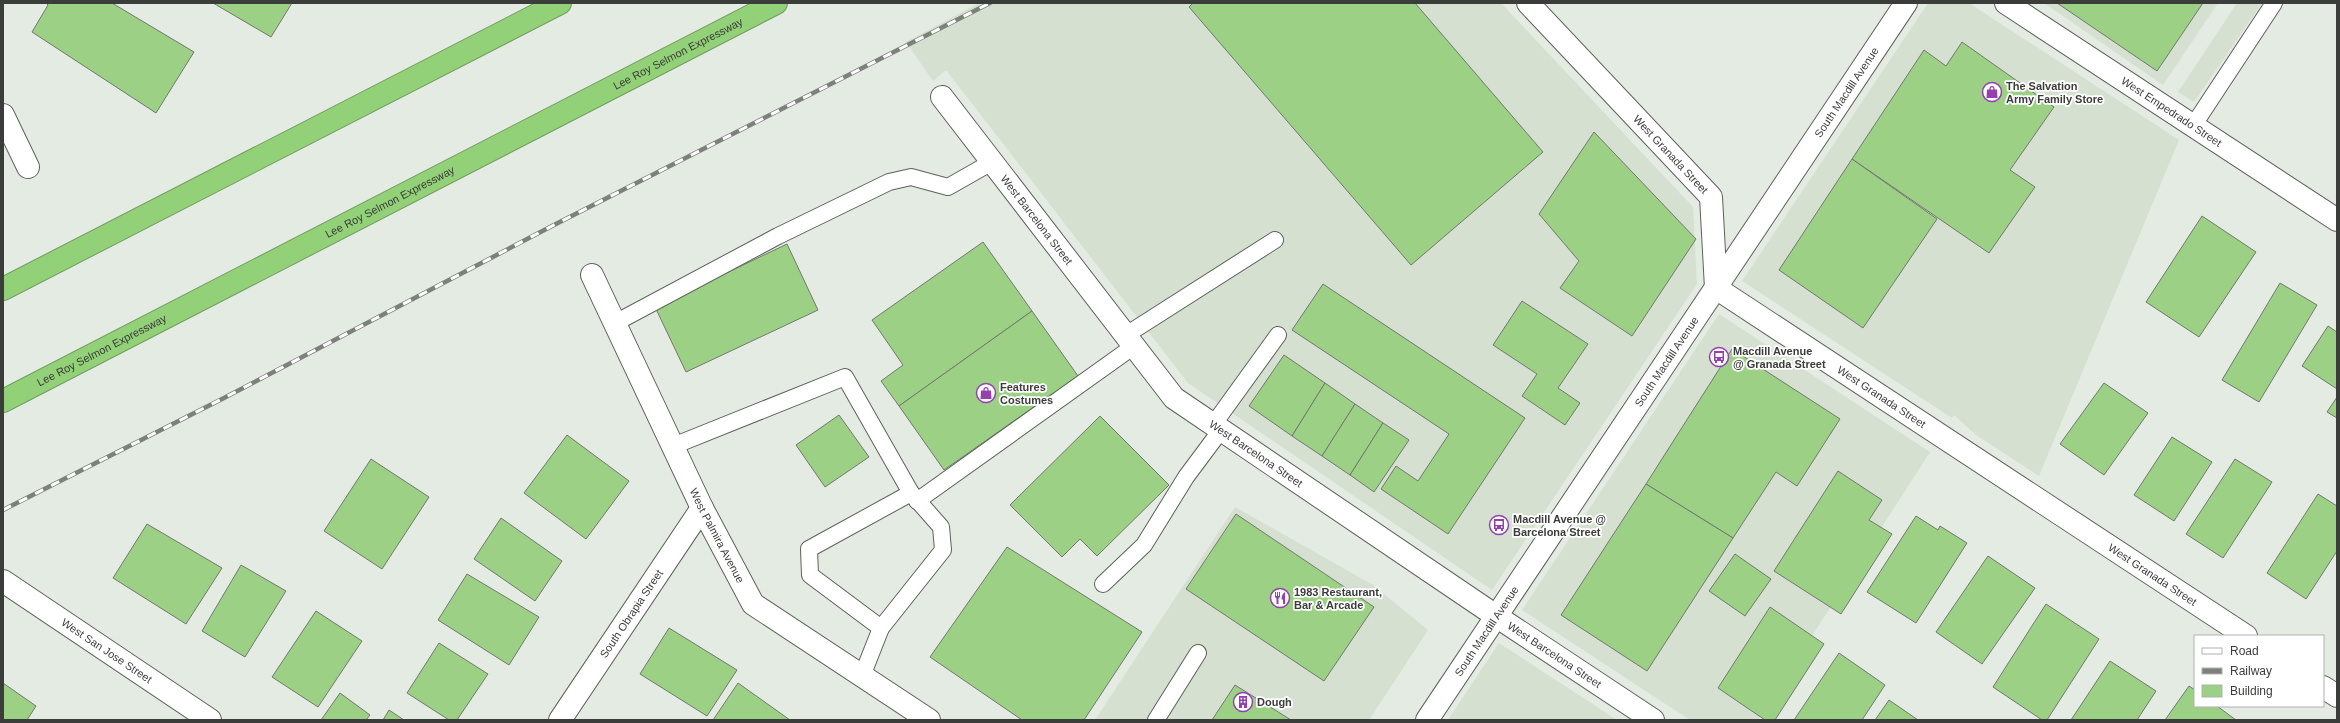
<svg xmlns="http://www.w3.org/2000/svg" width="2340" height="723" viewBox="0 0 2340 723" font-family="Helvetica,sans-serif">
  <rect width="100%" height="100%" fill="#e4ebe2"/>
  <g fill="#d5e0d1">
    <polygon points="979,3 1501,3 1693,207 1697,284 1492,590 1188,383 946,70 933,81 906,42"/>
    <polygon points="1928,3 1969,3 2179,140 2039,476 1976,435 1954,415 1952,418 1742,281"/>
    <polygon points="2044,3 2218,3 2163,85"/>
    <polygon points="2237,3 2262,3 2194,102 2178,92"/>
    <polygon points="1719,314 1930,452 1758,720 1690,720 1522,610"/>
    <polygon points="1235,507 1373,585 1428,630 1369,720 1095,720"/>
    <polygon points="1499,643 1617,720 1448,720"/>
  </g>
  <g fill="#9bd085" stroke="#737871">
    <polygon points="46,3 112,3 194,52 156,113 32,32 48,5"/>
    <polygon points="213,3 292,3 271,37"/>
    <polygon points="1193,3 1415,3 1543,152 1411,265 1189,7"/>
    <polygon points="2057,3 2203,3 2157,71"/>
    <polygon points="1962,42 2054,107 2010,170 2035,187 1989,253 1852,159 1924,50 1946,66"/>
    <polygon points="1594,132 1696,239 1632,336 1560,288 1579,261 1539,214"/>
    <polygon points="1852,159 1937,219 1863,328 1779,270"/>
    <polygon points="2202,216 2256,252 2199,337 2146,302"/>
    <polygon points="983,242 1032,311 899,406 881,381 903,365 872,320"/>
    <polygon points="787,244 818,310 686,372 655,307"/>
    <polygon points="2280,283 2317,305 2259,402 2222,380"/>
    <polygon points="1323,284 1525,418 1448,534 1381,489 1396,466 1418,481 1449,434 1292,330"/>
    <polygon points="1522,301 1588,344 1558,388 1580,403 1565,425 1522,396 1537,374 1493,345"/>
    <polygon points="1032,311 1078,376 944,470 899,406"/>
    <polygon points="2328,326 2337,332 2337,389 2302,366"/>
    <polygon points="1732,349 1840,419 1797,486 1776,472 1733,538 1646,484"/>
    <polygon points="1284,355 1325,383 1292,436 1249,406"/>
    <polygon points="1325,383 1355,404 1322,456 1292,436"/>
    <polygon points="2104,383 2148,413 2104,475 2060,444"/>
    <polygon points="2337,397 2337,418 2327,412"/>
    <polygon points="1355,404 1383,423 1350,475 1322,456"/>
    <polygon points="839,415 869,457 825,487 796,445"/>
    <polygon points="1100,416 1169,485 1097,556 1080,539 1062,557 1010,505"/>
    <polygon points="1383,423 1409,440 1374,492 1350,475"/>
    <polygon points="567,435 629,481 586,539 524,493"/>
    <polygon points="2172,437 2212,462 2174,521 2134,495"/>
    <polygon points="371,459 429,497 382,569 324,531"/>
    <polygon points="2235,459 2272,482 2223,558 2186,534"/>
    <polygon points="1838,471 1882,500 1869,520 1892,534 1841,614 1774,571"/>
    <polygon points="1646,484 1733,538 1647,671 1561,615"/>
    <polygon points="2318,494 2337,506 2337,551 2306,599 2267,573"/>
    <polygon points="1236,514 1374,607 1324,681 1186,589"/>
    <polygon points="1916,516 1938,530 1940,526 1967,543 1916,623 1867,592"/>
    <polygon points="501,518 562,561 535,601 474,559"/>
    <polygon points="147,524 222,568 186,624 113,578"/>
    <polygon points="1007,547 1142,632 1084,720 1022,720 930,657"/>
    <polygon points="1735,554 1771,579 1745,616 1709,591"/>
    <polygon points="1988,556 2035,588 1982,664 1936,632"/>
    <polygon points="241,565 286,591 245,657 202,631"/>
    <polygon points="467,574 539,617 509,665 438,620"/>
    <polygon points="2046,604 2099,639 2047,720 2042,720 1993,687"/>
    <polygon points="1770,607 1824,644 1775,720 1765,720 1718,688"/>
    <polygon points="316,611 362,641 318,707 272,677"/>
    <polygon points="669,628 737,670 707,716 640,674"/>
    <polygon points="439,643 488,674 457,720 449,720 407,693"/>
    <polygon points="1839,653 1885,685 1862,720 1794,720"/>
    <polygon points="2110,661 2156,691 2137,720 2071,720"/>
    <polygon points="3,683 36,706 27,720 3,720"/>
    <polygon points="738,683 790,720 713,720"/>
    <polygon points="1235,685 1291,720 1212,720"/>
    <polygon points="2189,686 2195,690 2195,706 2217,706 2236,720 2165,720"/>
    <polygon points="340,693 370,715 366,720 321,720"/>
    <polygon points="1889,700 1918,720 1875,720"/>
    <polygon points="389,710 404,720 383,720"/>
  </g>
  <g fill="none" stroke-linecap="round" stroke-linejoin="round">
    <g stroke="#5d625b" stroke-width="18">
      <g id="lane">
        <polyline points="2193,126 2274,3"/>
        <polyline points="615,323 778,236 889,182 911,177 948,187 992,162"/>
        <polyline points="1126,335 1275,240"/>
        <polyline points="1213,425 1278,335"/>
        <polyline points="673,446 845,377 911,493 809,549 810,575 881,628"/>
        <polyline points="917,501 1134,346"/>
        <polyline points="1103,584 1144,545 1186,477 1221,430"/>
        <polyline points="862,676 881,628 943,550 941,527 911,493"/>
        <polyline points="1156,720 1198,653"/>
      </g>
    </g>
    <g stroke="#5d625b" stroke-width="24">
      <g id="street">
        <path id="s1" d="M1528,3L1711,197L1716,288L2246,636"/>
        <path id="s2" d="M2006,3L2337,220"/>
        <path id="s3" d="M942,97L1174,398L1496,616L1653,720"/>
        <polyline points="3,115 28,167"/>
        <path id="s4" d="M592,275L702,508L753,604L929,720"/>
        <path id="s5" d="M3,581L210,720"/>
        <polyline points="2323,687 2337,696"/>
        <path id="s6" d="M560,720L702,508"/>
      </g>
    </g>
    <g stroke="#5d625b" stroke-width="24">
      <g id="secondary">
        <path id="s7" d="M1427,720L1906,3"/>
      </g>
    </g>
    <g stroke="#749d62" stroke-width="24">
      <g id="highway">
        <polyline points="3,289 560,3"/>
        <path id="s8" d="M3,401L776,3"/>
      </g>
    </g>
    <use href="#lane" stroke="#fff" stroke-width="16"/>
    <use href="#street" stroke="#fff" stroke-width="22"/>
    <use href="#secondary" stroke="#fff" stroke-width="22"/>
    <use href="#highway" stroke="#92d178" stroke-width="22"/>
    <g stroke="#7d817c" stroke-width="4.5">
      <polyline id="rail" points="3,510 222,399 552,226 990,3"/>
    </g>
    <use href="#rail" stroke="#fff" stroke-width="3" stroke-dasharray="9" stroke-linecap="butt"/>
  </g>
  <defs>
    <g id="shop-ring" transform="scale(1)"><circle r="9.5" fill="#fff" stroke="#9441af" stroke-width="1.5"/><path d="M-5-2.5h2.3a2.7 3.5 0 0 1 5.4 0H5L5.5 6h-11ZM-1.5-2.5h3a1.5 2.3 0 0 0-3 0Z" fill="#9441af"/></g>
    <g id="bus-ring" transform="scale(1)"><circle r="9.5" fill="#fff" stroke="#9441af" stroke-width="1.5"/><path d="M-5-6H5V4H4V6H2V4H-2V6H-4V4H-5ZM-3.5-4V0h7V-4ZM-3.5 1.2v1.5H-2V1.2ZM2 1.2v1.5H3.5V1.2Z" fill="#9441af"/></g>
    <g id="restaurant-ring" transform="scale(1)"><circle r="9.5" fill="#fff" stroke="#9441af" stroke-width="1.5"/><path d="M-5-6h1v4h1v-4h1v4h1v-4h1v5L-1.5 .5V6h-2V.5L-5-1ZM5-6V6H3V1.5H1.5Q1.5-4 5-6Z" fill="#9441af"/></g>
    <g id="building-ring" transform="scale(1)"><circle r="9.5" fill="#fff" stroke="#9441af" stroke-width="1.5"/><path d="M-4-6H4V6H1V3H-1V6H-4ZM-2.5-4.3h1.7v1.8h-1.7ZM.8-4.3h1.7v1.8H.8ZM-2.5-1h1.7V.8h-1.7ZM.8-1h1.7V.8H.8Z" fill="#9441af"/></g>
  </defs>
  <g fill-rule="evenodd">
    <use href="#shop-ring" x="1992" y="92"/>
    <use href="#bus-ring" x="1719" y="357"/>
    <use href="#shop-ring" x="986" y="393"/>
    <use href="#bus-ring" x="1499" y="525"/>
    <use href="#restaurant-ring" x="1280" y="598"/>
    <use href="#building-ring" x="1243" y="702"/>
  </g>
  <g text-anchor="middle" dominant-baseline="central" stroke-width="3.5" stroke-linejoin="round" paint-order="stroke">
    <g font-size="11" fill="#3b3d3a" stroke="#fff">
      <text stroke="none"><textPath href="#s8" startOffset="759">Lee Roy Selmon Expressway</textPath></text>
      <text stroke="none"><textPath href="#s7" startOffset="755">South Macdill Avenue</textPath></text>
      <text stroke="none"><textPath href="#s2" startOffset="198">West Empedrado Street</textPath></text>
      <text stroke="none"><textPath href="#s1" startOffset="208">West Granada Street</textPath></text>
      <text stroke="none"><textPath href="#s8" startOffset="435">Lee Roy Selmon Expressway</textPath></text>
      <text stroke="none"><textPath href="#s3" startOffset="155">West Barcelona Street</textPath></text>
      <text stroke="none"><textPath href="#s8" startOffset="111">Lee Roy Selmon Expressway</textPath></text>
      <text stroke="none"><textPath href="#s7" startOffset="431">South Macdill Avenue</textPath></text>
      <text stroke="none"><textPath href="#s1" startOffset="556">West Granada Street</textPath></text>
      <text stroke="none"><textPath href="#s3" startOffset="479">West Barcelona Street</textPath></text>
      <text stroke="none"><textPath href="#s4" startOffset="289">West Palmira Avenue</textPath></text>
      <text stroke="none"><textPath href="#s1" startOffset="880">West Granada Street</textPath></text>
      <text stroke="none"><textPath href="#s6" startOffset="128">South Obrapia Street</textPath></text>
      <text stroke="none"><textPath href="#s7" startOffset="107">South Macdill Avenue</textPath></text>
      <text stroke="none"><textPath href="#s5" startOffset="125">West San Jose Street</textPath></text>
      <text stroke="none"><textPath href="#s3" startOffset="839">West Barcelona Street</textPath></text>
    </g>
    <g font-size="11" font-weight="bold" fill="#3b3d3a" stroke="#fff" text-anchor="start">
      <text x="2006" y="86">The Salvation<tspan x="2006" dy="13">Army Family Store</tspan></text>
      <text x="1733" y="351">Macdill Avenue<tspan x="1733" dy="13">@ Granada Street</tspan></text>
      <text x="1000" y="387">Features<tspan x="1000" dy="13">Costumes</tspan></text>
      <text x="1513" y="519">Macdill Avenue @<tspan x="1513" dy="13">Barcelona Street</tspan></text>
      <text x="1294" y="592">1983 Restaurant,<tspan x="1294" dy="13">Bar &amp; Arcade</tspan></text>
      <text x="1257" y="702">Dough</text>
    </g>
  </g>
  <rect width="2340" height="723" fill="none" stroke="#3b3d3a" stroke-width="8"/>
  <rect x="2194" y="635" width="130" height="72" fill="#ffffff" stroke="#b1b1b0"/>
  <rect x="2202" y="648" width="20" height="6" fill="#ffffff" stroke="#b1b1b0"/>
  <text x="2230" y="655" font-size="12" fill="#3b3d3a">Road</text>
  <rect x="2202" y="668" width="20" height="6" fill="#7d817c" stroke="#b1b1b0"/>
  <text x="2230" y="675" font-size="12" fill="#3b3d3a">Railway</text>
  <rect x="2202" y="685" width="20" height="12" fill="#9bd085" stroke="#b1b1b0"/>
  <text x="2230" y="695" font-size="12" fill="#3b3d3a">Building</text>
</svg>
